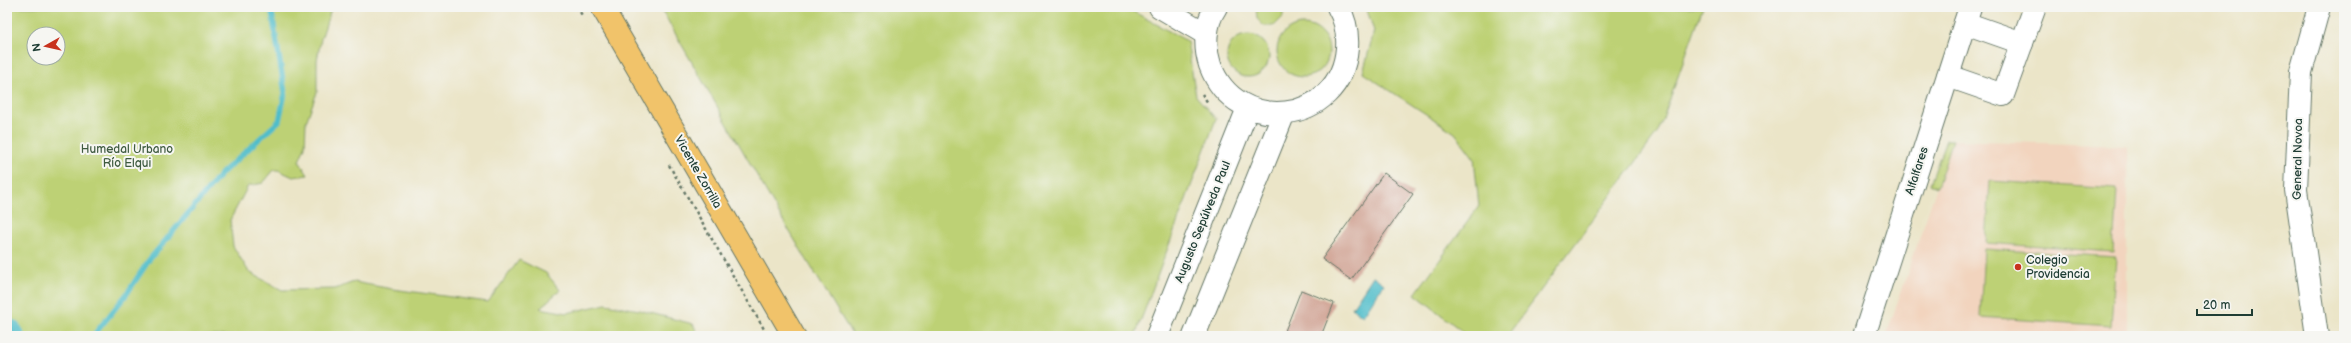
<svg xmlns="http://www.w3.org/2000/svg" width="2351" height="343" viewBox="0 0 2351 343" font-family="'Balsamiq Sans',sans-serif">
  <rect width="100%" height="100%" fill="#f6f6f2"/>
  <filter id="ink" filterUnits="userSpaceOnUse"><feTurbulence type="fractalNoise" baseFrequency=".025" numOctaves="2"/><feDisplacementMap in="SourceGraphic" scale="8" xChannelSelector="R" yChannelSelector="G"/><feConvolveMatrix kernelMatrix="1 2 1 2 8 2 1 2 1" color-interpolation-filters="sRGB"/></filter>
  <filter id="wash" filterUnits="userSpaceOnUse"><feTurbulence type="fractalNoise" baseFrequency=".012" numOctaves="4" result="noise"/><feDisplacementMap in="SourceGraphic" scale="16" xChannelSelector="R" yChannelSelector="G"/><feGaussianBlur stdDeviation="0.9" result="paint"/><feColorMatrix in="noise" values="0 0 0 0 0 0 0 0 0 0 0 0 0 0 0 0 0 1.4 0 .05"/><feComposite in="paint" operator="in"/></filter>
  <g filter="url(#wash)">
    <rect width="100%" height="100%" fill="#ebe5c8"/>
    <polygon fill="#f2d4be" points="1953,140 2127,146 2127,336 1886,336"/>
    <g fill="#bdd175" stroke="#6e8754" fill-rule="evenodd">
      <path d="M7,7H335L331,9L321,39L317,60V92L306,122L305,147L299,161L308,175L293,177L278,170H274L263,183L248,186L230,220L233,246L249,272L282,290L335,289L354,282L392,289L488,302L519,260L546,273L560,290L540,308L567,313L606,304L639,310L693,324L699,336H7ZM34,34H58V58H34Z"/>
      <polygon points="660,7 1125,7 1187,41 1196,96 1216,119 1135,336 853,336 782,219"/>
      <polygon points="1256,7 1283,7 1283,17 1274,26 1264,26 1257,19"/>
      <polygon points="1366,7 1703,7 1658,132 1507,336 1468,336 1415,294 1479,206 1474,158 1455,133 1363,73 1374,31"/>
      <circle cx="1303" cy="51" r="26"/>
      <circle cx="1248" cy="56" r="21"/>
      <polygon points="1946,140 1953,140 1937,187 1930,184"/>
      <polygon points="1990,181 2117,189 2113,252 1986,243"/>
      <polygon points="1984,249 2116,257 2111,326 1980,317"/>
    </g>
    <polygon fill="#50bdca" stroke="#387d7f" points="1373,276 1384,284 1363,316 1352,308"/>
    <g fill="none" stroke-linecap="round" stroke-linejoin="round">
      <polyline stroke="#50bdca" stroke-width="5.5" points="93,336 126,295 149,260 222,173 279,121 285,93 271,7"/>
      <polyline stroke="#50bdca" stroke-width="33" points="7,335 8,336"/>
    </g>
    <g id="blocks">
      <g fill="#cd9b8b">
        <polygon points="1384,173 1413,194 1351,280 1322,259"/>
        <polygon points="1301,290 1334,303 1321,336 1283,336"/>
      </g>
    </g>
  </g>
  <g filter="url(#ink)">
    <use href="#blocks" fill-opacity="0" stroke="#667868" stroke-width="1"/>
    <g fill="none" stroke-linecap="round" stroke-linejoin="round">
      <g stroke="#667868" stroke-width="24">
        <g id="minor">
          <polyline points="1160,7 1206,34"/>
          <path d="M1216,7C1205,23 1204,47 1210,65C1236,137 1341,125 1347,48C1348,34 1345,19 1338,7"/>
          <polyline points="1965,23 2022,43"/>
          <polyline points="1948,76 2003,95 2035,7"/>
          <polyline points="1157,336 1248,108"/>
          <polyline points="1194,336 1284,113"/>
          <polyline points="1864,336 1970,7"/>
          <polyline points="2317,336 2296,190 2301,72 2319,7"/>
        </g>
      </g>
      <g stroke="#667868" stroke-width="24">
        <polyline id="major" points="602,7 794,336"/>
      </g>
      <g stroke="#667868" stroke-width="2.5" stroke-dasharray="3 3" stroke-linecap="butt">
        <polyline points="577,7 583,17"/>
        <polyline points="1135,7 1141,10"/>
        <polyline points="1202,94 1208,103"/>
        <polyline points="669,165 768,336"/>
      </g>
      <use href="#minor" stroke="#fff" stroke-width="22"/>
      <use href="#major" stroke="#f1c36a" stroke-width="22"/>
    </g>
  </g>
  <circle fill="#c8321e" stroke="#f6f6f2" stroke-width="1.5" cx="2018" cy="267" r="4"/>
  <g text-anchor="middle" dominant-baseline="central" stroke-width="4" stroke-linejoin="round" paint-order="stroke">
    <g font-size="12" fill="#3f5b41" stroke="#f6f6f2">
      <text x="127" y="149">Humedal Urbano<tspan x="127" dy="14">Río Elqui</tspan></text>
    </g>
    <g font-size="12" fill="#1f3d34" stroke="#f6f6f2">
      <text transform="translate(2298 159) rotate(-89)">General Novoa</text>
      <text transform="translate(1917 171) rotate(-72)">Alfalfares</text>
      <text transform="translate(698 172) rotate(60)">Vicente Zorrilla</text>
      <text transform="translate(1203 222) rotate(-68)">Augusto Sepúlveda Paul</text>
    </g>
    <g font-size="12" fill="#1f3d34" stroke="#f6f6f2" text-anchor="start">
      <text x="2026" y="260">Colegio<tspan x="2026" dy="14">Providencia</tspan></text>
    </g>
  </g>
  <rect width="2351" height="343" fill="none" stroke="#f6f6f2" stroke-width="24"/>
  <g transform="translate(46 46) rotate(262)"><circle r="19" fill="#f6f6f2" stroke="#a0aca6"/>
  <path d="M0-3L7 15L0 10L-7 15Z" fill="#c8321e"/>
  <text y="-6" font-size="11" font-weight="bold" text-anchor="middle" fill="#1f3d34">N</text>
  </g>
  <path d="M2197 309v6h55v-6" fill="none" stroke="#1f3d34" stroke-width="2"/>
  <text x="2203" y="309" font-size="12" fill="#1f3d34" stroke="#f6f6f2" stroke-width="3" paint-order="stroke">20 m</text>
</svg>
